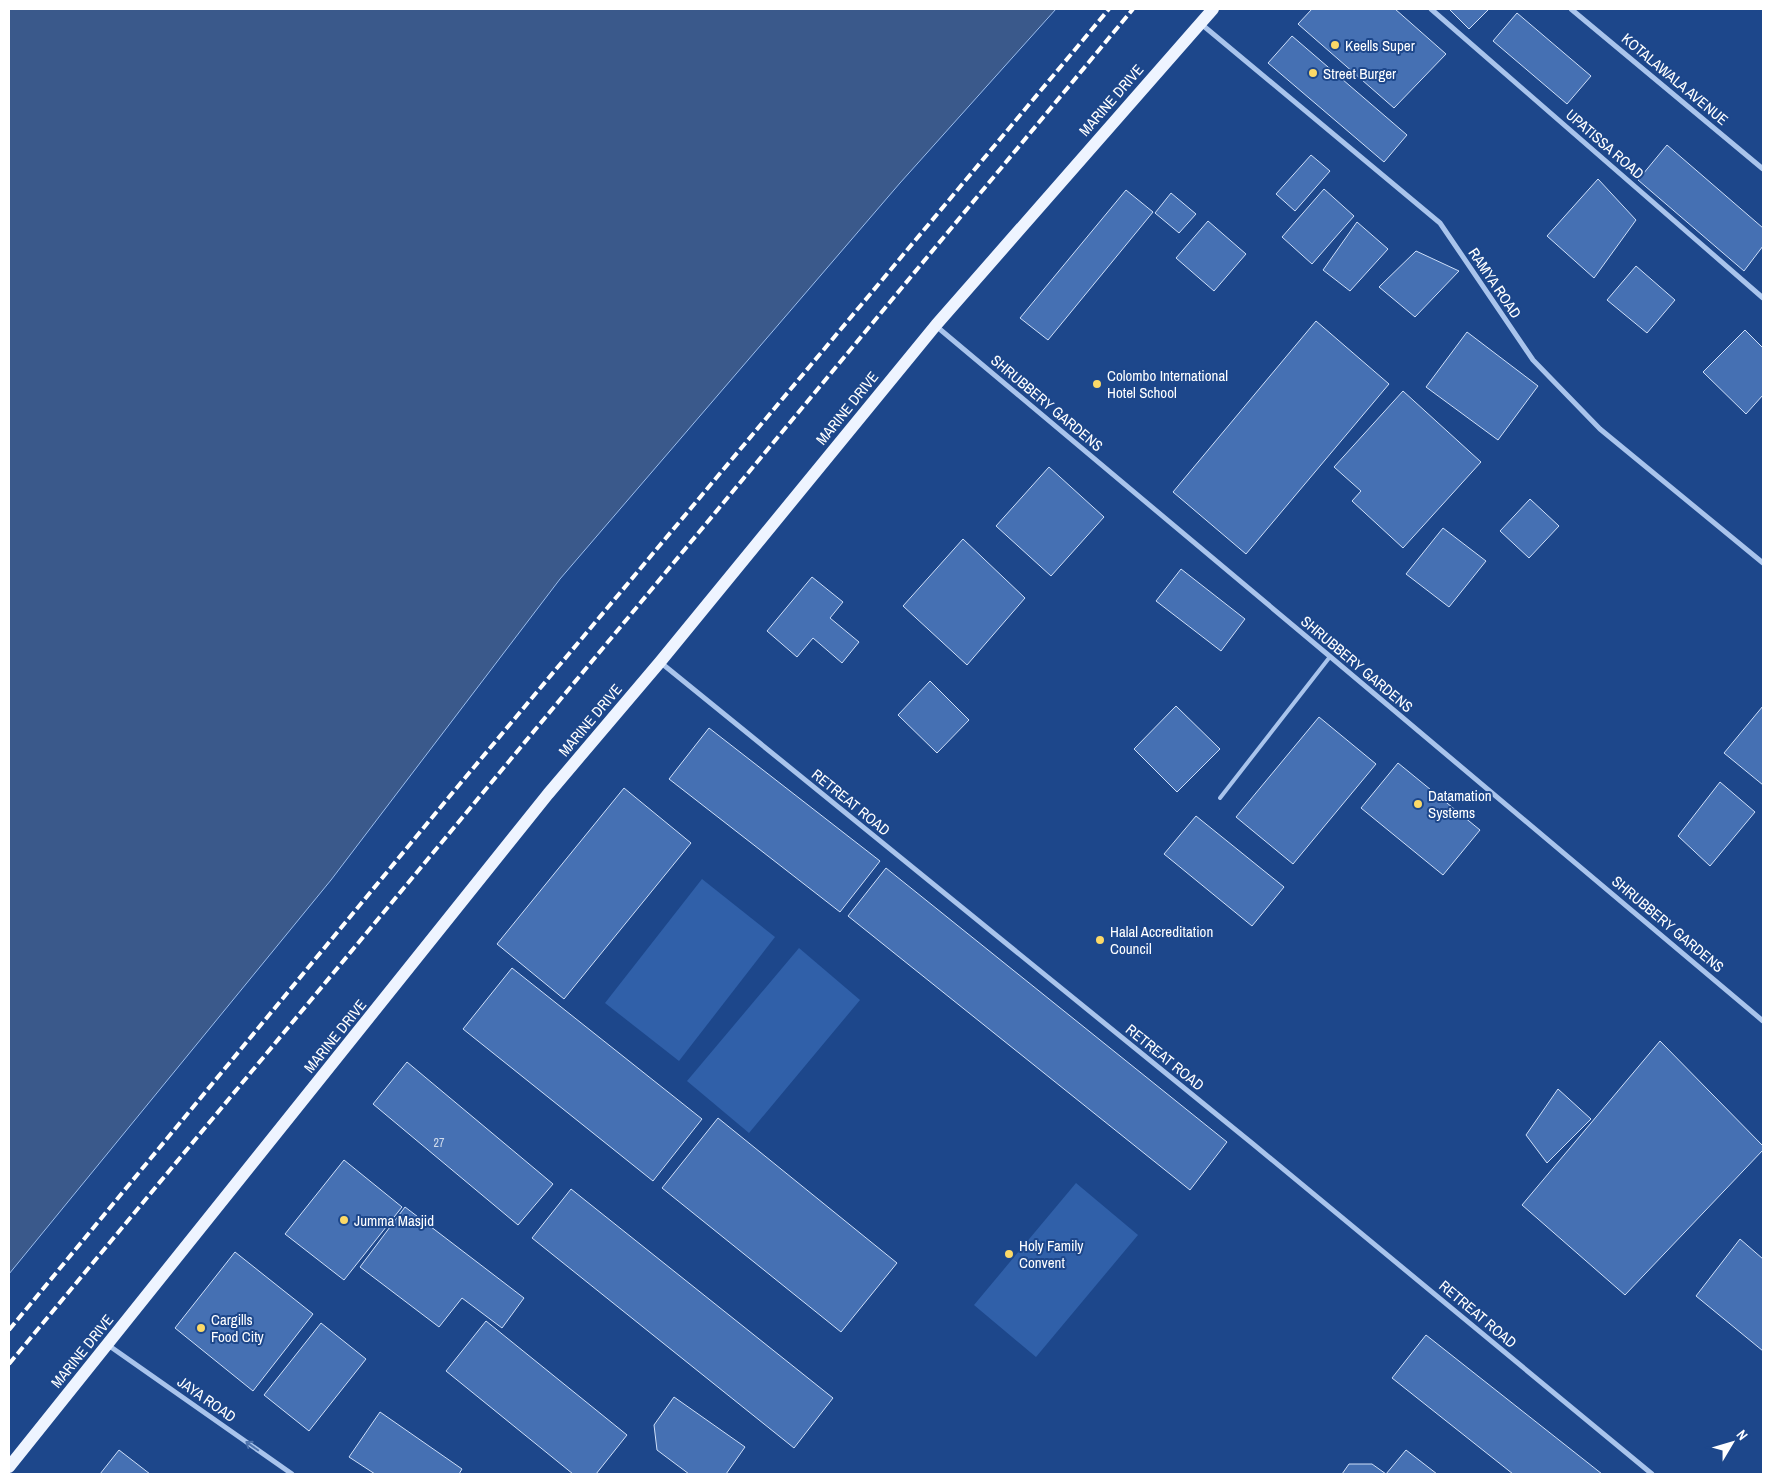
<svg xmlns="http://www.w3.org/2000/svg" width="1772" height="1483" viewBox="0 0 1772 1483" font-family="'Archivo Narrow',sans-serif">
  <rect width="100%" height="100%" fill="#1d478b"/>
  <g fill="#3060a9">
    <polygon points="702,879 775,937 679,1061 605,1003"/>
    <polygon points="799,948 860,1000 749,1133 687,1081"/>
    <polygon points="1076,1183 1138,1235 1036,1357 974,1305"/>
  </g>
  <polygon fill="#3a598b" stroke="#9cbeee" points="9,9 1056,9 900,183 560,579 331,880 9,1274"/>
  <g fill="#4570b3" stroke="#cedff9">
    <polygon points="1312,9 1395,9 1446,54 1394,108 1298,24"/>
    <polygon points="1449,9 1489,9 1469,29"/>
    <polygon points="1517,13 1591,76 1567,104 1493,41"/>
    <polygon points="1292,36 1407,135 1384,162 1268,63"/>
    <polygon points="1667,145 1763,228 1763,246 1744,271 1638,180"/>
    <polygon points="1311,155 1330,171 1295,211 1276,194"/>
    <polygon points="1598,179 1636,220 1594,278 1547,236"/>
    <polygon points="1324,189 1354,216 1312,264 1282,237"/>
    <polygon points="1126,190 1153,212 1048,340 1020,318"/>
    <polygon points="1171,193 1196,214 1179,233 1155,213"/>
    <polygon points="1208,221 1246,254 1214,291 1176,258"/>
    <polygon points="1357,222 1388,249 1350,291 1323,270"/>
    <polygon points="1416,251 1459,271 1415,317 1379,287"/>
    <polygon points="1636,266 1675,300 1647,333 1607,300"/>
    <polygon points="1316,321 1389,384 1246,554 1173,492"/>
    <polygon points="1745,330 1763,348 1763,395 1746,414 1703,372"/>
    <polygon points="1467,332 1538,386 1498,440 1426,387"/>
    <polygon points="1403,391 1481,462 1403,548 1352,501 1361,491 1334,467"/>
    <polygon points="1049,467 1104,517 1051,576 996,526"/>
    <polygon points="1530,499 1559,526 1529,558 1500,531"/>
    <polygon points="1443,528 1486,561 1449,607 1406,574"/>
    <polygon points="963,539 1025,598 967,665 903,606"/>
    <polygon points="1181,569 1245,619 1221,651 1156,601"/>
    <polygon points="812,577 843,602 830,618 859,642 842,663 813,638 797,657 767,631"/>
    <polygon points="930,681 969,720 937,753 898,715"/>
    <polygon points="1176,706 1220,749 1177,792 1134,749"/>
    <polygon points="1763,706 1763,785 1724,753"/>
    <polygon points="1319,717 1376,764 1293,864 1236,817"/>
    <polygon points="709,728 880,861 840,912 669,779"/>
    <polygon points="1398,763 1480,830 1443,875 1361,808"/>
    <polygon points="1720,782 1755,812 1710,866 1678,836"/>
    <polygon points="624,788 691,843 564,999 497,944"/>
    <polygon points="1196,816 1284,887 1252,926 1164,854"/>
    <polygon points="886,868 1227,1142 1190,1190 848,916"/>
    <polygon points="512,968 702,1119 653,1181 463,1029"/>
    <polygon points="1660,1041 1763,1146 1763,1150 1625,1295 1522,1205"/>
    <polygon points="407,1062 553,1184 518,1225 373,1104"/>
    <polygon points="1558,1089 1591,1119 1547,1163 1526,1135"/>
    <polygon points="718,1118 897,1263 841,1332 662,1188"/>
    <polygon points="344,1160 402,1207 344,1280 285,1234"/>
    <polygon points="571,1189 833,1398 794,1448 532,1238"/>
    <polygon points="405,1207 524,1298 502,1328 462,1298 439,1327 360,1267"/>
    <polygon points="1740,1239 1763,1259 1763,1351 1696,1296"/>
    <polygon points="235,1252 313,1314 253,1391 175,1328"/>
    <polygon points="486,1321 627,1435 596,1474 573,1474 446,1371"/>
    <polygon points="321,1323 366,1359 309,1431 264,1395"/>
    <polygon points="1426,1335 1602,1474 1513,1474 1392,1378"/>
    <polygon points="674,1397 745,1447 726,1474 689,1474 657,1450 654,1425"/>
    <polygon points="380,1412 462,1469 459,1474 375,1474 349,1457"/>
    <polygon points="119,1450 150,1474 100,1474"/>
    <polygon points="1406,1450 1437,1474 1386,1474"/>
    <polygon points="1349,1464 1372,1464 1386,1474 1342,1474"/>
  </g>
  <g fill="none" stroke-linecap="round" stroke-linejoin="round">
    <polyline stroke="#a9c4ec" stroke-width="4" points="1220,798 1329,658"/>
    <g stroke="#a9c4ec" stroke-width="5">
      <polyline points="1431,9 1763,298"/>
      <polyline points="1571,9 1763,169"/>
      <polyline points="1200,23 1440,223 1533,360 1600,429 1763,563"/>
      <path d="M936,326C1211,558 1489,788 1763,1021"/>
      <polyline points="660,662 1253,1144 1652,1474"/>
      <polyline points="108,1345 292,1474"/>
    </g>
    <polyline stroke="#eef4ff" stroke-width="12" points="9,1467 548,794 660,662 936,325 1213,9"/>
    <g stroke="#fff" stroke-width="4" stroke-dasharray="9 4" stroke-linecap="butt">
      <polyline points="9,1330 449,797 1109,9"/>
      <polyline points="9,1364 1133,9"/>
    </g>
  </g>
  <defs><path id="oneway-shaft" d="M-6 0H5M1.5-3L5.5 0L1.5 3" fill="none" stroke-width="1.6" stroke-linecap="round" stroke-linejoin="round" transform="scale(1.25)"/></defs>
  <use stroke="#4e73ad" href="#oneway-shaft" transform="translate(252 1446) rotate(-145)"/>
  <g fill="#fcd967" stroke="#1d478b" stroke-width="2">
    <circle cx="1335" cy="45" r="5"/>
    <circle cx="1313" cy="73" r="5"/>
    <circle cx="1097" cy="384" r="5"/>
    <circle cx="1418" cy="804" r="5"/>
    <circle cx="1100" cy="940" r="5"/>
    <circle cx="344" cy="1220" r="5"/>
    <circle cx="1009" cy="1254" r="5"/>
    <circle cx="201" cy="1328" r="5"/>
  </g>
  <g text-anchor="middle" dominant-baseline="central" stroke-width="4" stroke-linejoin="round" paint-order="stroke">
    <g font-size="12" fill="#d0dbec">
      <text x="439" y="1143">27</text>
    </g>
    <g font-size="15" fill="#fff" stroke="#1d478b" text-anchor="start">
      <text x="1345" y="45">Keells Super</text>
      <text x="1323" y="73">Street Burger</text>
      <text x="1107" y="375">Colombo International<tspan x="1107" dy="17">Hotel School</tspan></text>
      <text x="1428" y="795">Datamation<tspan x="1428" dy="17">Systems</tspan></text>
      <text x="1110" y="931">Halal Accreditation<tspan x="1110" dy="17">Council</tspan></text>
      <text x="354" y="1220">Jumma Masjid</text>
      <text x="1019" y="1245">Holy Family<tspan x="1019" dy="17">Convent</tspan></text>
      <text x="211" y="1319">Cargills<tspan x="211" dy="17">Food City</tspan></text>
    </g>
    <g font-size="15" fill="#fff" stroke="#1d478b">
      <text transform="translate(1675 79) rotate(40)">KOTALAWALA AVENUE</text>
      <text transform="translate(1111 100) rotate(-49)">MARINE DRIVE</text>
      <text transform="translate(1605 144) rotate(41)">UPATISSA ROAD</text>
      <text transform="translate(1495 283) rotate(56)">RAMYA ROAD</text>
      <text transform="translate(1047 403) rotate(40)">SHRUBBERY GARDENS</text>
      <text transform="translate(847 408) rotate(-51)">MARINE DRIVE</text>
      <text transform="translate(1357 664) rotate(40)">SHRUBBERY GARDENS</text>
      <text transform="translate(590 720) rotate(-50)">MARINE DRIVE</text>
      <text transform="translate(851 802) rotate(39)">RETREAT ROAD</text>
      <text transform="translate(1668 924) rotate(40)">SHRUBBERY GARDENS</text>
      <text transform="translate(335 1036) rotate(-51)">MARINE DRIVE</text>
      <text transform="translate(1165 1057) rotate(39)">RETREAT ROAD</text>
      <text transform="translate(1478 1314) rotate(40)">RETREAT ROAD</text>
      <text transform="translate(82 1351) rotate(-51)">MARINE DRIVE</text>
      <text transform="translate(207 1399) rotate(35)">JAYA ROAD</text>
    </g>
  </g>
  <rect width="1772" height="1483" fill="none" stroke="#ffffff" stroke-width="20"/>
  <g transform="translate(1732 1443) rotate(52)" stroke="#1d478b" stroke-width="4" paint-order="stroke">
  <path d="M0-4L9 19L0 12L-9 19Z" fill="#ffffff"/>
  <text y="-8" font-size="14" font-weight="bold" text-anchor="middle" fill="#ffffff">N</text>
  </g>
</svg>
